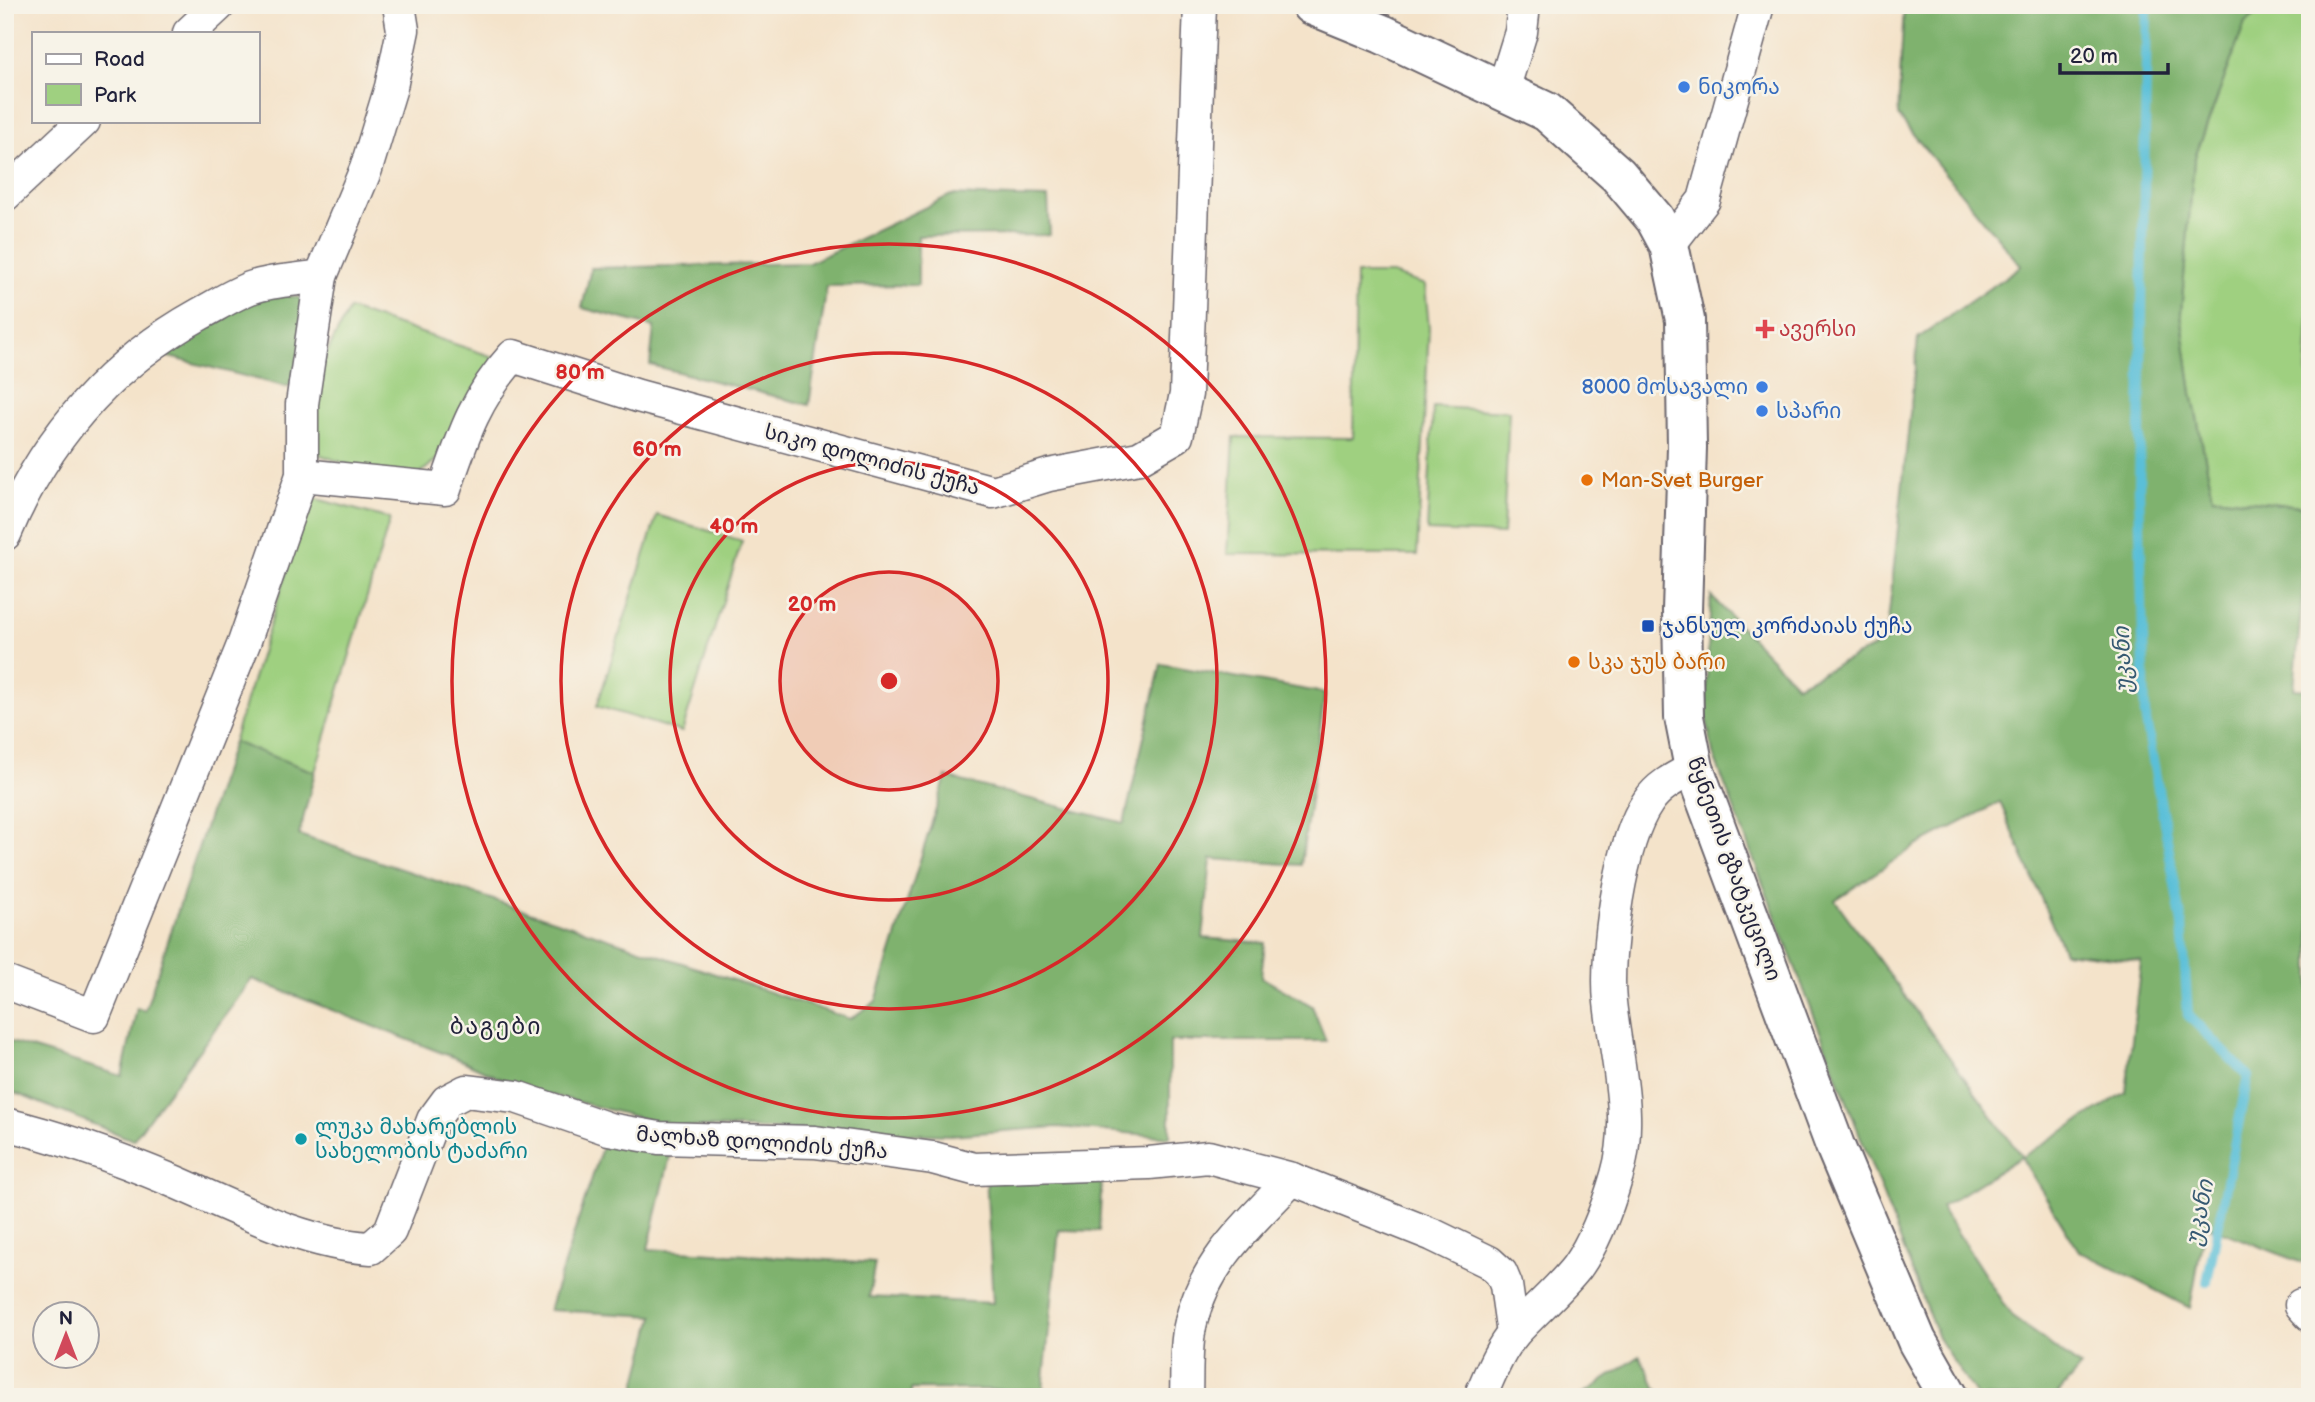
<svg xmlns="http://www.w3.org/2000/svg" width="2315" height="1402" viewBox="0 0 2315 1402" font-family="'Balsamiq Sans','Noto Sans Georgian',sans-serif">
  <rect width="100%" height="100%" fill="#f7f3e8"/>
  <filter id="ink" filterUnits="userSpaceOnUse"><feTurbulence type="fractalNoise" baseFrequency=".0143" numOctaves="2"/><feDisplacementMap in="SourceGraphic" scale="14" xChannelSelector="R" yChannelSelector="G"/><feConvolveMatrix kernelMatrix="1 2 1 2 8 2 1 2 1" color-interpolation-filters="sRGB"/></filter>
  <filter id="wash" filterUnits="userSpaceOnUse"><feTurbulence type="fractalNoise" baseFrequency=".00686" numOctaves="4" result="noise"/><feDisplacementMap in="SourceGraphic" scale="28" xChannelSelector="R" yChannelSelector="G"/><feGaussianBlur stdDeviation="1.57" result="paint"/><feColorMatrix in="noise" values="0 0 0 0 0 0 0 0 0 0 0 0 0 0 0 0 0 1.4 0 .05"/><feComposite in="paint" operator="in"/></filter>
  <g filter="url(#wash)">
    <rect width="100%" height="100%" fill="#f4e3ca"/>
    <g fill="#9fd080" stroke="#60795e" stroke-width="2">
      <polygon points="2268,5 2310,5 2310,307 2306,372 2310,379 2310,507 2213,497 2192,393 2181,313 2194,160 2245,23"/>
      <polygon points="1356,274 1392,274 1425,285 1429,328 1417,555 1227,554 1234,437 1353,438"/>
      <polygon points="349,309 500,359 444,453 415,478 386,478 315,453 303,400"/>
      <polygon points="1433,407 1509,411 1503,534 1427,531"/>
      <polygon points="310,497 390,519 315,772 233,742"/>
      <polygon points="657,515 742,541 682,732 597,706"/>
    </g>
    <g fill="#7fb26e" stroke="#506a54" stroke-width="2" fill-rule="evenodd">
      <path d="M1904,5H2268L2245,23L2194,160L2181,313L2192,393L2213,497L2310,507L2294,689L2310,690V1266L2205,1225L2190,1308L2079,1251L2021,1157L1941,1207L2012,1317L2081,1367L2055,1397H1977L1938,1338L1713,754L1705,711L1711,596L1797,685L1886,641L1918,338L2021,266L1898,116ZM2000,802L2064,952L2141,961L2126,1092L2022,1157L1835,900L1916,846Z"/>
      <polygon points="951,195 1048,198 1050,235 918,236 918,285 827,286 809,405 650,365 654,327 582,308 591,268 809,263"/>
      <polygon points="271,292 330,304 288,387 153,353"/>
      <polygon points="1161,664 1325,693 1301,865 1211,859 1203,938 1265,943 1261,977 1312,1006 1326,1041 1170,1041 1170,1137 1058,1127 950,1135 672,1126 516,1086 463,1061 252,979 133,1140 5,1089 5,1040 122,1076 137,1008 145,1011 233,742 315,772 299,835 850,1019 876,1001 946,777 1124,823"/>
      <polygon points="606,1135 672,1148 648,1249 875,1263 869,1297 993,1303 986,1175 1102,1175 1099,1231 1059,1230 1043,1390 911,1389 911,1397 633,1397 654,1316 549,1310"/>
      <polygon points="1640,1356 1661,1397 1579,1397"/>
    </g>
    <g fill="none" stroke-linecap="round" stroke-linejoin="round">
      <polyline stroke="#5abfd8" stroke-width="10" points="2147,5 2139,489 2145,715 2182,924 2188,1015 2248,1076 2207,1282"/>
    </g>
  </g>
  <g filter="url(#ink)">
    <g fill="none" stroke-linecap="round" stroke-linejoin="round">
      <g stroke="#6c666d" stroke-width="35">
        <g id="street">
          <polyline points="189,33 219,5"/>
          <polyline points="1503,90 1521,32 1524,5"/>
          <polyline points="5,195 84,121"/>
          <polyline points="1669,245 1704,200 1758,5"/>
          <path d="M302,475L445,489C463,436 475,398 513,356L638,396L993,492L1049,475L1139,458L1177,436L1186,394L1200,5"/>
          <path d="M5,534C45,438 110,364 200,314C217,305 235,293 253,287C274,280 299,280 321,276"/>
          <polyline points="5,982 94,1016 244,643 302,475 302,404 321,276 366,169 391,87 403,30 399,5"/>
          <path d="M5,1124C64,1138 118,1158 173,1181C236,1208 302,1244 371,1248L390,1231L433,1120L447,1101L466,1091L516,1097L609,1129L659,1138L815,1142L933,1158L974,1169L1149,1163L1208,1157L1292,1179L1433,1235L1489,1262L1501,1273L1506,1285L1513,1334"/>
          <polyline points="2301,1305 2310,1315"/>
          <path d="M1186,1397C1187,1373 1185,1345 1191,1322C1205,1261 1250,1223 1292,1179"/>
          <path d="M1480,1397C1490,1374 1499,1350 1515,1332C1535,1310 1559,1290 1577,1267C1596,1240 1608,1206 1617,1175C1634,1118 1616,1059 1610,1002C1605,954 1620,842 1648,802C1659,785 1677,777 1694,768"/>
        </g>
      </g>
      <g stroke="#6c666d" stroke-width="42">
        <polyline id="secondary" points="1311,5 1382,34 1547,112 1618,175 1655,219 1669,245 1685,320 1687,447 1682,611 1684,717 1694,768 1835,1146 1917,1341 1949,1397"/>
      </g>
      <use href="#street" stroke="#fff" stroke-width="32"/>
      <use href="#secondary" stroke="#fff" stroke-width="38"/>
    </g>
  </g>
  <circle cx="889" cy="681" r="109" fill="#d62828" fill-opacity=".12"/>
  <g fill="none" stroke="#d62828" stroke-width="3.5">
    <circle cx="889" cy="681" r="109"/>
    <circle cx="889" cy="681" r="219"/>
    <circle cx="889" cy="681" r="328"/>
    <circle cx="889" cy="681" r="437"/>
  </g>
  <g fill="#3f7fe0" stroke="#f7f3e8" stroke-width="2.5">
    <circle cx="1684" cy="87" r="7"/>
    <circle cx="1762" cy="387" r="7"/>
    <circle cx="1762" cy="411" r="7"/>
  </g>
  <path fill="#e0444e" stroke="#f7f3e8" stroke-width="2.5" d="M1761.5 318.5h7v7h7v7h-7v7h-7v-7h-7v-7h7z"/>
  <g fill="#e8710a" stroke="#f7f3e8" stroke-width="2.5">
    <circle cx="1587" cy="480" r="7"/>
    <circle cx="1574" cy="662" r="7"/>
  </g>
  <rect fill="#1a4fb4" stroke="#f7f3e8" stroke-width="2.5" x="1641" y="619" width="14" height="14" rx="3.5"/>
  <circle fill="#0f9aa8" stroke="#f7f3e8" stroke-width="2.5" cx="301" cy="1139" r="7"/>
  <g text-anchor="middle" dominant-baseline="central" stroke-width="5" stroke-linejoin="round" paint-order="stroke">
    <g font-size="21" fill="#366cbe" stroke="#f7f3e8" text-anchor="start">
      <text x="1698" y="87">ნიკორა</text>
      <text x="1748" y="387" text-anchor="end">8000 მოსავალი</text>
      <text x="1776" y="411">სპარი</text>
    </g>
    <g font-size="21" fill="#be3a42" stroke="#f7f3e8" text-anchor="start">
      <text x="1779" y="329">ავერსი</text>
    </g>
    <g font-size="21" fill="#22223b" stroke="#f7f3e8">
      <text transform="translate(872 460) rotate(15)">სიკო დოლიძის ქუჩა</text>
      <text transform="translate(1734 869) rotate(70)">წყნეთის გზატკეცილი</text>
      <text transform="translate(762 1143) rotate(4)">მალხაზ დოლიძის ქუჩა</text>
    </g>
    <g font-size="21" fill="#c56008" stroke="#f7f3e8" text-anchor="start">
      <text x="1601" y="480">Man-Svet Burger</text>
      <text x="1588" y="662">სკა ჯუს ბარი</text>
    </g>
    <g font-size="21" fill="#164399" stroke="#f7f3e8" text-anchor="start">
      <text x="1662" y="626">ჯანსულ კორძაიას ქუჩა</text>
    </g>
    <g font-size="21" fill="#0d838f" stroke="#f7f3e8" text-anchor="start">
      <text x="315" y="1127">ლუკა მახარებლის<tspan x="315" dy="24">სახელობის ტაძარი</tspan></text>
    </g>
    <g font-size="23" font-style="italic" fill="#365972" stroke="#f7f3e8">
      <text transform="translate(2123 660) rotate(-92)">უკანი</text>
      <text transform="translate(2200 1213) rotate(-79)">უკანი</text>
    </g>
    <g font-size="23" letter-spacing="2" fill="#22223b" stroke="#f7f3e8">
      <text x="496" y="1027">ბაგები</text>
    </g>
  </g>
  <circle cx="889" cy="681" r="10" fill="#d62828" stroke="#f7f3e8" stroke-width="3.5"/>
  <g font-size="21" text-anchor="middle" font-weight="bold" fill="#d62828" stroke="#f7f3e8" stroke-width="5" stroke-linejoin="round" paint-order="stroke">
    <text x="580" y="379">80 m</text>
    <text x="657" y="456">60 m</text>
    <text x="734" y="533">40 m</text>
    <text x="812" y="611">20 m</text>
  </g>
  <rect width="2315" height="1402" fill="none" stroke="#f7f3e8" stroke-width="28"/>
  <rect x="32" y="32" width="228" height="91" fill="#f7f3e8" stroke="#a29fa3" stroke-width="2"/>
  <rect x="46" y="54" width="35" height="10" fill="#ffffff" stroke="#a29fa3" stroke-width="2"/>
  <text x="94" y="66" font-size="21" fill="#22223b">Road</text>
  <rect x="46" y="84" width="35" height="21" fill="#9fd080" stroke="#a29fa3" stroke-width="2"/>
  <text x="94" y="102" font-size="21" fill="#22223b">Park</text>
  <g transform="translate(66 1335)"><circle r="33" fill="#f7f3e8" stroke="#a29fa3" stroke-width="2"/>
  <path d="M0-5L12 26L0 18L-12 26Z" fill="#d1495b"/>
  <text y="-10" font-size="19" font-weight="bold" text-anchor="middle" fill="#22223b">N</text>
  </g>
  <path d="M2060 63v10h108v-10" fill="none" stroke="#22223b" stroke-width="3.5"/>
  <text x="2070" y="63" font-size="21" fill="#22223b" stroke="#f7f3e8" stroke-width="5" paint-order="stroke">20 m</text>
</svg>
